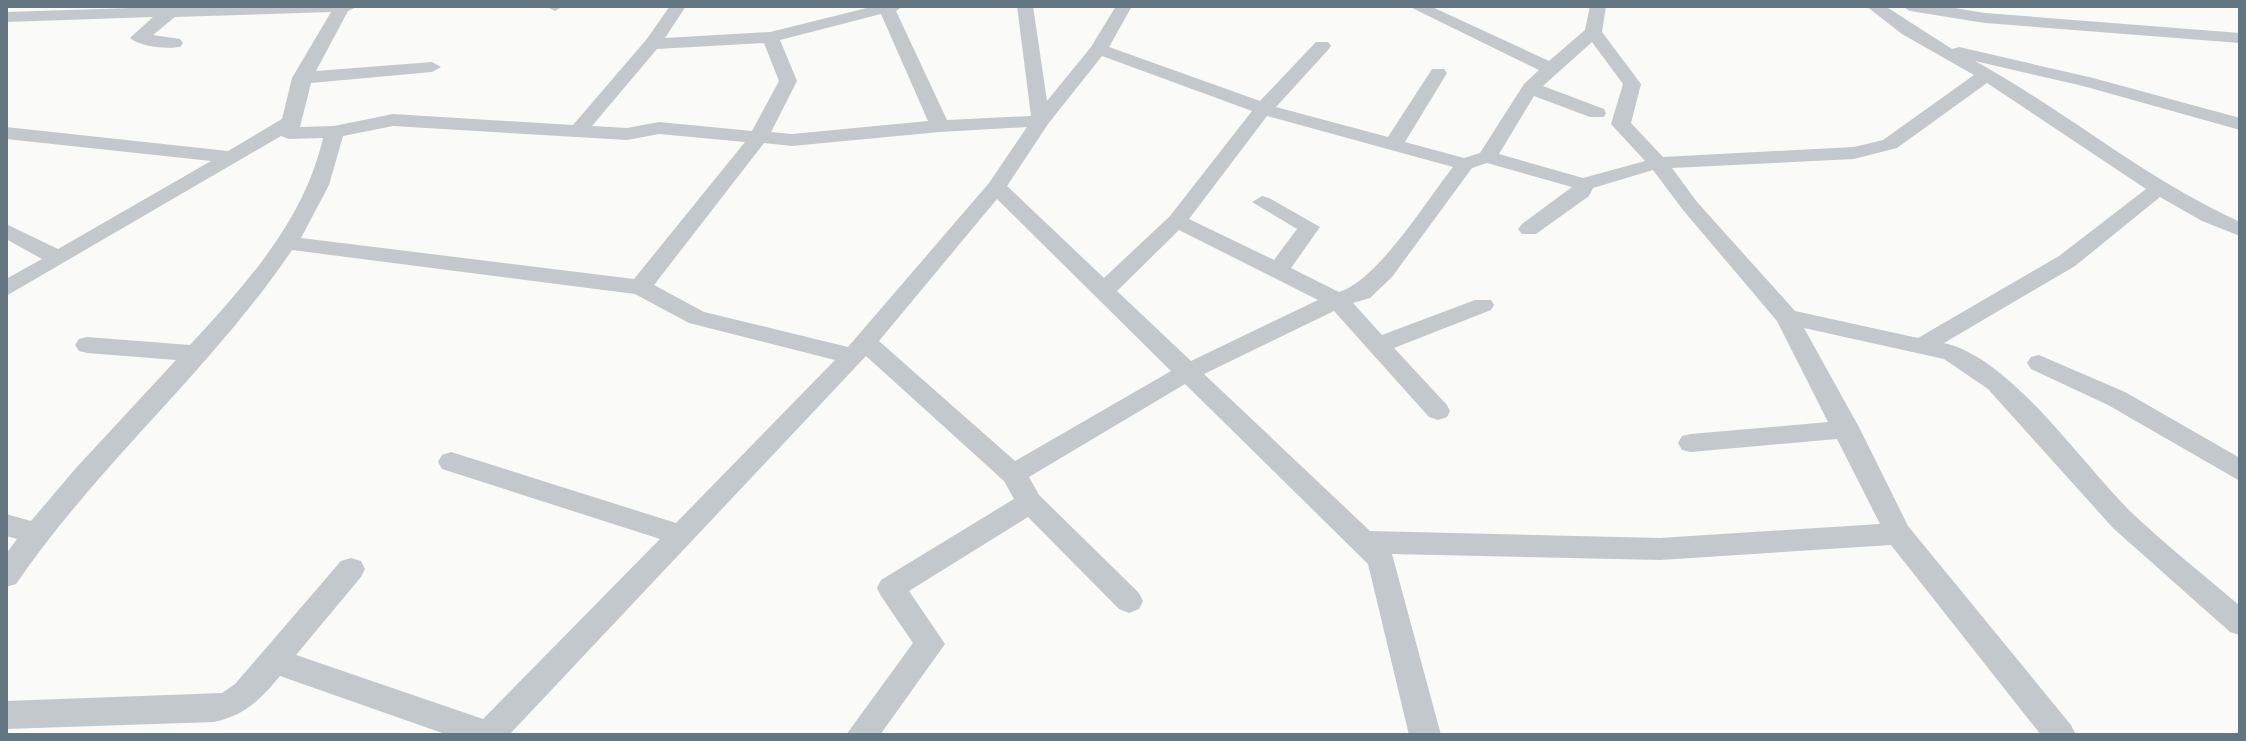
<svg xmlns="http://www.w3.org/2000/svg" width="2246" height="741" viewBox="0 0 2246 741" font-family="Overpass,sans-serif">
  <rect width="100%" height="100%" fill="#fafaf8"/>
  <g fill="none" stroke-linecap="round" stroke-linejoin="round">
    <g fill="#c3c8cc" fill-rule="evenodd">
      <path d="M193,6H359L348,11L316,71L432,62L441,67L432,72L311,83L300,127L334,126L393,114L573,125L646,40L670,6H686L665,38L770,32L875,6H903L896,11L947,120L1031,116L1017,6H1033L1047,101L1091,47L1116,6H1132L1109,47L1260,101L1316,42H1328L1331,46L1328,50L1276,107L1388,137L1432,69H1444L1447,73L1405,142L1464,158L1480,153L1524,84L1539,70L1408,6H1430L1549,61L1585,30L1590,6H1606L1602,32L1641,84L1631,123L1663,157L1854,147L1883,140L1974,75L1902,34L1866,6H1885L1952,49L1959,47L2093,78L2240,118V130L2083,86L1975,61C2066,111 2145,179 2240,222V236L2202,221L2160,197L2075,266L1944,343C2012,358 2083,466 2133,514C2167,546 2204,575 2240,606V635L2230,632L2113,528L1988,389L1944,359L1804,328L1860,429L1908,526L2071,725L2076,735H2041L1891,545L1660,560L1392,554L1441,735H1409L1368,564L1185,384L1029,477L1039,495L1139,593L1143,601L1139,609L1129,613L1119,609L1028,517L909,591L945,644L880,735H846L913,643L881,596L877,588L881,580L1014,499L1004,481L866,356L509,735H448L280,676C260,700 245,715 214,722L6,729V701L222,693L235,684L341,561L351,558L361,561L365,569L361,577L296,655L483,719L660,539L442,469L438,462L442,455L451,452L676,523L835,360L689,323L635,294L292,250C211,370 98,464 16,584L6,587V554L17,539L6,536V514L31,521L76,468L176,360L87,353L79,351L75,345L79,339L87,337L190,345C246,284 304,221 323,138L289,139L281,136L6,296V279L42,259L6,239V224L58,249L211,161L6,139V127L228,151L282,119L292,78L331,12L175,17L153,35L180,39L183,43L180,47C166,49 141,47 130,38L153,17L6,22V12ZM881,14L928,121L792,134L771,132L797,81L780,40ZM1592,42L1623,84L1611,124L1645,161L1583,178L1499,154L1534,96L1590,117H1604L1606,113L1604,109L1543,86ZM764,43L779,81L752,131L659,122L627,128L592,126L657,49ZM1102,56L1252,111L1170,216L1104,278L1007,186L1048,124ZM1987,83L2146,189L2059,256L1918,338L1795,311L1697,202L1672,168L1854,159L1897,148ZM1267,116L1453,167C1427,200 1377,281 1339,292L1291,268L1320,227L1269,198L1262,196L1252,202L1297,229L1274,260L1189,219ZM393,126L627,140L659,134L745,142L634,279L301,238L329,185L343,136ZM1027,127L989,183L848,347L704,312L654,285L764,143L792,146L940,132ZM1487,163L1572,187L1522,224L1518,229L1522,234H1536L1589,196L1593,188L1653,170L1683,210L1777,321L1828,422L1691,434L1682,436L1678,443L1682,450L1691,452L1837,439L1880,524L1660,538L1370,531L1204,374L1334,311L1429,417L1438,420L1447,417L1450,411L1447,405L1394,348L1491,310L1494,305L1491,300H1475L1382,335L1353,303L1370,298L1392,277L1472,168ZM997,199L1171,371L1015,461L879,341ZM1179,230L1318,300L1191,361L1117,291Z"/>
      <polygon points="545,6 563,6 555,11"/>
      <polygon points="1902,6 1942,6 1985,13 2240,33 2240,43 1985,23 1910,11"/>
      <polygon points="2039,355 2125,392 2240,458 2240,481 2108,405 2031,369 2027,363 2031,357"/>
    </g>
  </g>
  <rect width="2246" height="741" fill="none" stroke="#657683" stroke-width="16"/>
</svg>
